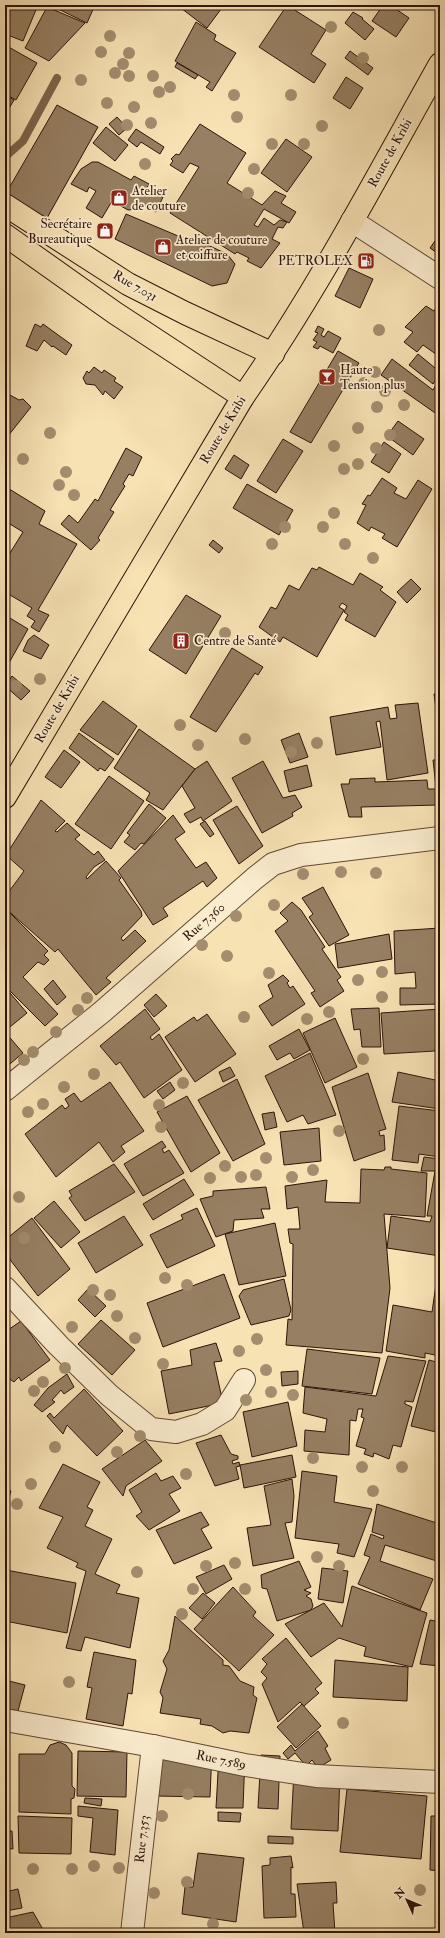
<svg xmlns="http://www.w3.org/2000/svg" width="445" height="1938" viewBox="0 0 445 1938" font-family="'IM FELL Double Pica',serif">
  <rect width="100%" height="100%" fill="#f7e2b4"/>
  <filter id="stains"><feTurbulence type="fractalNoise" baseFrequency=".005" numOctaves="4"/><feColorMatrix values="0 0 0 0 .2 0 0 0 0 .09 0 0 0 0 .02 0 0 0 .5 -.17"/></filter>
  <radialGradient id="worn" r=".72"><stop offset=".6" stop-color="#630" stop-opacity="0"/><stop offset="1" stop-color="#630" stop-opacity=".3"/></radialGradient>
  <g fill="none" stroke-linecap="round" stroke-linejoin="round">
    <polyline stroke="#7d664d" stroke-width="8" points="5,157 23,141 57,78"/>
  </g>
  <g fill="#967f62" stroke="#2d1409">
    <polygon points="8,5 38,5 23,41 5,34 5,11"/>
    <polygon points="50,5 95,5 87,23"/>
    <polygon points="177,5 224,5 207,28"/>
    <polygon points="287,5 326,30 311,54 326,64 314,83 259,47"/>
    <polygon points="383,5 390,5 409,18 396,37 372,21"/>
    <polygon points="47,7 85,23 49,61 25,48"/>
    <polygon points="353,12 363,18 362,19 374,29 365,40 345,23"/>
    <polygon points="196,22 216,35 214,40 236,53 212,91 206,87 210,82 175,61"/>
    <polygon points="5,45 37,63 16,100 5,94"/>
    <polygon points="350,51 373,68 368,75 345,58"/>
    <polygon points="177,63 198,75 195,79 175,67"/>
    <polygon points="346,77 363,88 350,109 333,98"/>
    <polygon points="5,95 14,100 5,115"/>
    <polygon points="57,105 98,127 47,218 5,195"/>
    <polygon points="117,117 127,128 119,135 109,124"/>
    <polygon points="200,124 246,153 227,183 262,205 275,191 286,196 281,203 296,212 289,223 264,209 254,225 258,227 264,218 274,225 280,220 287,222 283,228 278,227 272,239 280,243 261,268 247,261 249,258 237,252 235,254 170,213 199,167 190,163 183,173 170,165 173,161 171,159 176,154 179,155"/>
    <polygon points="106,127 128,145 115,161 93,143"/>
    <polygon points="136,129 164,147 160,154 141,142 137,147 128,140"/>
    <polygon points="286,139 312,157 287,192 261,173"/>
    <polygon points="92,162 98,162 131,180 134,176 149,184 147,188 163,197 156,212 140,203 137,209 128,210 112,201 102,218 86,208 96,191 89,187 87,192 71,184 81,169"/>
    <polygon points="126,214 197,244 199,241 227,254 235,264 227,283 212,286 115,239"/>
    <polygon points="440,234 440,255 430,248"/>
    <polygon points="349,268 373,279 360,308 335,296"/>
    <polygon points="440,302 440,357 423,345 417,352 404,342 413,332 405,327 426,306 434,311"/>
    <polygon points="35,324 41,327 43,324 72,345 66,355 53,346 52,347 44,340 37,351 26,346"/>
    <polygon points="318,326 324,329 321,335 324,337 328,331 341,338 333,353 320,346 318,349 313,347 317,342 313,340 318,333 315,332"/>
    <polygon points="338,351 359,363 311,443 290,432"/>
    <polygon points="418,354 440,372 440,374 433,384 409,365"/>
    <polygon points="392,359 433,390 436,385 440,388 438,415 381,375"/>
    <polygon points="94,367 102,373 104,370 116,378 114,381 123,387 114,399 105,391 103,395 95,385 86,384 83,378 87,371 89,373"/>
    <polygon points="10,395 19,400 23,399 31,407 8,436 5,434 5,400"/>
    <polygon points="398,421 424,439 413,455 387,436"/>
    <polygon points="283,439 303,451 276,493 257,481"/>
    <polygon points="384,442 401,454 389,473 371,462"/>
    <polygon points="126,448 142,457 133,476 129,474 123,484 125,486 110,510 114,512 98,538 100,540 91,550 61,524 69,515 78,523 95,499 98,501"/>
    <polygon points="234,455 249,465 241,479 225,469"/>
    <polygon points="382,478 397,488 394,493 406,499 418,480 432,489 397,547 382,538 385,534 371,527 369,531 357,523 366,505 362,504 368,495 370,496"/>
    <polygon points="247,484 293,510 279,535 233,508"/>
    <polygon points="6,487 45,511 39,524 77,544 38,610 49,615 39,632 31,627 35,621 27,616 32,608 5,592 5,561 23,532 5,521"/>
    <polygon points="213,540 223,548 219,553 209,545"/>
    <polygon points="319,567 353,585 360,573 383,587 380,590 396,602 375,637 345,620 348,615 344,612 347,606 342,603 339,607 344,610 317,657 283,637 280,642 259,627 271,607 276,609 289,585 299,590 312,568 317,570"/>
    <polygon points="411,579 421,589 407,603 397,592"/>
    <polygon points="186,595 221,616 186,674 149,650"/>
    <polygon points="5,615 28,629 5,670"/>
    <polygon points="34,635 49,645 41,659 23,651 28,640"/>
    <polygon points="232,648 263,667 258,675 255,673 216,732 190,717"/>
    <polygon points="12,676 30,691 21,700 5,686"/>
    <polygon points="440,693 440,740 434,694"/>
    <polygon points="103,701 137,726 118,755 80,730"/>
    <polygon points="418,703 428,773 387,780 380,721 376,722 381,747 336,755 330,717 388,707 390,719 397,718 395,705"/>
    <polygon points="139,729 195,769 163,810 146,800 150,793 114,768"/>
    <polygon points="79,733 114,759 105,771 100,768 98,771 69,748"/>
    <polygon points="299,733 308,757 290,763 281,740"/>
    <polygon points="64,750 80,762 61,788 45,777"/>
    <polygon points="433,760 440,760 440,786 436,787"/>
    <polygon points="207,761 232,801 203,821 201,817 190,823 184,814 195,808 182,786 195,769"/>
    <polygon points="263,761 283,798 295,795 302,807 292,813 293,816 262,833 232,778"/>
    <polygon points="307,765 312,786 289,792 284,771"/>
    <polygon points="109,776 144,801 111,849 75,824"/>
    <polygon points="375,778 375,782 427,780 428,789 439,789 439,805 361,807 362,817 349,817 341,784 349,784 350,779"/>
    <polygon points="41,800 65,821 55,831 57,832 67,823 80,835 75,839 94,855 98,851 105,860 94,867 86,877 87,879 106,861 121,878 119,880 141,911 142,916 121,938 123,941 135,930 146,941 106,978 111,982 96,995 58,949 55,952 5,908 5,897 24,871 6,855"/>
    <polygon points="149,804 166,818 144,844 141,843 135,850 124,842 130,835 127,833"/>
    <polygon points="237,806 263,846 239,864 213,820"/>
    <polygon points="173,815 185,832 175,839 196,868 206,862 217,878 207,887 203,881 163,908 168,916 153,925 118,871"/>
    <polygon points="205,821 214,834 210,837 200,824"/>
    <polygon points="323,887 349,935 329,946 309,917 313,914 302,898"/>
    <polygon points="292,902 301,910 325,947 322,949 341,977 337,980 344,991 320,1007 311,993 315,991 275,931 288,921 280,913"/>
    <polygon points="9,912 48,951 44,955 49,960 44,965 38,962 23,977 58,1014 45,1026 7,988 9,987 5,983 5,915"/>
    <polygon points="440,928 440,1004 400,1005 400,988 416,988 415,972 395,974 394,931"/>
    <polygon points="389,934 392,959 338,968 335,944"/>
    <polygon points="283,975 289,981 287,983 290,988 293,986 305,1004 272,1026 259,1006 273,997 268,985"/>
    <polygon points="53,980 66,997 57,1005 44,989"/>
    <polygon points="5,987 27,1013 5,1031"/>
    <polygon points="156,994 167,1006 154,1017 144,1005"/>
    <polygon points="379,1008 381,1047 362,1047 360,1029 354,1030 351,1009"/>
    <polygon points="145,1009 160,1029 150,1037 152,1040 159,1034 182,1070 144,1098 120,1062 116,1065 100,1046"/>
    <polygon points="440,1009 440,1050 436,1050 436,1046 435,1051 384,1054 381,1013"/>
    <polygon points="207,1014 236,1054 195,1082 165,1037 194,1017 197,1021"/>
    <polygon points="335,1018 357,1067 325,1083 303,1033"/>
    <polygon points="299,1029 310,1050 294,1059 290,1053 277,1060 269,1046"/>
    <polygon points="5,1032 23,1053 5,1068"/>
    <polygon points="310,1053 336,1115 308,1124 303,1115 287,1122 265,1076"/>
    <polygon points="230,1067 235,1076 223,1082 219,1072"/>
    <polygon points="398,1072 440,1081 440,1109 392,1102"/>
    <polygon points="368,1073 386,1129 379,1131 380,1136 384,1135 385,1150 354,1161 332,1087"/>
    <polygon points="237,1079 265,1144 233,1161 198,1100"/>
    <polygon points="110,1082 144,1131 121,1146 125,1152 113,1162 99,1142 56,1177 25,1134 62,1105 65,1109 69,1106 65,1099 74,1093 81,1102"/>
    <polygon points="170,1082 175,1090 163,1099 157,1091"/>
    <polygon points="187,1096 220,1153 191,1172 157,1112"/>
    <polygon points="399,1106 440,1111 440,1157 419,1154 418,1163 392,1160"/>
    <polygon points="274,1112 277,1127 265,1130 262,1114"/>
    <polygon points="319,1128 321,1161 284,1165 280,1132"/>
    <polygon points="162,1141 166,1147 162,1149 164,1153 169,1150 184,1173 143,1196 124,1164"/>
    <polygon points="424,1157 440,1159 440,1256 387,1248 391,1216 430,1222 432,1216 427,1216 435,1171 421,1171"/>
    <polygon points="114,1164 135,1192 85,1221 69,1198 72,1196 69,1191"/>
    <polygon points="385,1167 391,1167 391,1169 427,1173 425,1217 384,1214 390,1288 382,1353 286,1345 288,1319 292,1320 293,1244 290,1243 288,1229 300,1229 298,1207 287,1209 285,1186 327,1180 325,1202 360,1203 361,1169 384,1170"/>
    <polygon points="184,1179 194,1195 153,1220 143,1204"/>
    <polygon points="266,1187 270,1209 261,1209 264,1218 234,1220 233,1231 216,1237 200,1199 213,1196 213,1191"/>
    <polygon points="54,1201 80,1232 61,1248 34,1218"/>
    <polygon points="197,1208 215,1246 167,1268 150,1235 183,1219 181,1215"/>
    <polygon points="124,1216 143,1245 96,1273 78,1243"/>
    <polygon points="32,1218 70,1269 38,1296 8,1257 5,1259 5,1240"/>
    <polygon points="275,1223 286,1276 239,1285 225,1234"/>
    <polygon points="440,1257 440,1356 425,1353 425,1358 386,1351 393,1305 432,1312"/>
    <polygon points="224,1274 240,1318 163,1347 147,1303"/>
    <polygon points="284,1279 291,1310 289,1316 251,1325 239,1296 243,1290"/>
    <polygon points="88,1289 106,1306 95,1317 78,1300"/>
    <polygon points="101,1320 135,1350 112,1375 78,1344"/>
    <polygon points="21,1321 50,1360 21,1381 19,1377 14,1382 5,1376 5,1332"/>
    <polygon points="216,1343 222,1361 214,1362 223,1403 169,1414 161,1371 192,1365 190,1350"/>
    <polygon points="307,1349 380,1358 372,1394 302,1386"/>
    <polygon points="388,1356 426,1361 413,1402 405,1401 405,1404 412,1407 401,1447 393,1445 389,1459 374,1453 373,1457 364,1454 366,1449 356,1446 364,1418 361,1417 363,1409 358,1409 356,1421 350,1420 349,1455 304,1451 305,1430 325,1432 327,1419 303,1413 305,1387 376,1396"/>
    <polygon points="429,1360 440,1363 440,1433 411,1426"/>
    <polygon points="298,1371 298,1384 282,1386 281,1372"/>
    <polygon points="67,1374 74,1387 64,1394 61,1390 52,1400 55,1402 42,1412 34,1405 48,1388"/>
    <polygon points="84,1389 123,1431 97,1456 67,1425 63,1434 47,1416 50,1413 54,1418"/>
    <polygon points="288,1402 297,1446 252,1457 243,1412"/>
    <polygon points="221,1435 231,1454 238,1456 238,1459 232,1461 233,1464 239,1462 240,1466 236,1467 239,1479 215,1486 196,1443"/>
    <polygon points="145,1440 162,1461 126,1486 123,1496 102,1469"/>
    <polygon points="292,1455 296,1477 244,1488 240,1465"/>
    <polygon points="63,1464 100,1482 87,1507 93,1510 85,1526 112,1539 95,1574 120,1585 116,1593 139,1598 130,1648 85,1637 81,1651 66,1648 86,1571 76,1567 78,1563 47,1548 63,1517 39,1508"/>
    <polygon points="302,1471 337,1476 334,1502 372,1509 354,1557 337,1553 339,1544 295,1538"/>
    <polygon points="156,1473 161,1481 173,1476 181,1488 169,1494 180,1511 149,1530 136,1516 142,1512 129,1490"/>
    <polygon points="292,1479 294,1496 292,1522 285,1523 294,1558 253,1566 247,1528 271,1525 264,1486"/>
    <polygon points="5,1489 11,1491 5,1511"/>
    <polygon points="377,1504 440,1524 440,1562 385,1545 380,1561 433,1579 420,1610 358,1584 370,1557 364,1555 371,1534 383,1539 384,1536 372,1532"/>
    <polygon points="201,1512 209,1525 201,1529 212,1548 174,1564 156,1530"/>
    <polygon points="299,1561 311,1587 304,1590 311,1593 306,1596 311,1599 313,1606 311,1610 277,1621 267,1589 262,1588 261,1575"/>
    <polygon points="224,1565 232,1579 206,1594 196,1577"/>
    <polygon points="322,1568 348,1571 343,1603 318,1599"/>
    <polygon points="6,1570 76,1583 67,1633 5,1621"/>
    <polygon points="352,1586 427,1613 412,1667 364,1656 366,1647 339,1638 311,1657 285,1624 324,1603 342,1627"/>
    <polygon points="233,1587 256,1612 253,1616 274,1635 239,1671 194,1629"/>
    <polygon points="203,1593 215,1603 202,1619 189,1608"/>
    <polygon points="175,1616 223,1660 223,1665 229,1666 240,1681 254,1687 253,1695 257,1698 249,1733 230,1731 223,1733 212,1726 200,1724 201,1719 160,1713 163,1698 160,1692 167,1669 163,1661 169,1650"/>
    <polygon points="430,1620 440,1622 440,1666 420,1664"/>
    <polygon points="286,1638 322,1683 315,1689 319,1693 304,1706 300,1702 278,1722 262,1684 267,1678 261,1672 267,1664 262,1659"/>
    <polygon points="94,1652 136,1660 132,1694 128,1693 123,1726 86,1719 92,1688 87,1687"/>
    <polygon points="335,1660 408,1667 407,1701 333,1697"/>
    <polygon points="5,1680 25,1685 18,1711 5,1708"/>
    <polygon points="302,1704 321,1726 296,1748 277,1727"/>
    <polygon points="318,1731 328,1746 325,1748 331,1760 318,1768 312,1760 306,1766 295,1753 288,1759 283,1753 291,1745 295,1751"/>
    <polygon points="5,1741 7,1784 5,1785"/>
    <polygon points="59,1742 66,1745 72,1753 72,1786 75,1789 74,1798 71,1799 71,1814 19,1812 19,1754 45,1754 50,1745"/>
    <polygon points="158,1749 212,1751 210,1797 156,1796"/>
    <polygon points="78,1751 127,1752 126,1797 77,1796"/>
    <polygon points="219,1755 245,1756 243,1808 216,1808"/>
    <polygon points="261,1755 280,1756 278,1809 258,1808"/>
    <polygon points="294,1771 340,1773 338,1831 291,1829"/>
    <polygon points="347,1789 427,1796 421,1859 340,1852"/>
    <polygon points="85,1798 102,1799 101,1806 84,1803"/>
    <polygon points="78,1806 118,1810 115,1855 90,1852 93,1818 78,1816"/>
    <polygon points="218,1812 241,1813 240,1822 218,1821"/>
    <polygon points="18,1816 72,1818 71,1854 19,1853"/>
    <polygon points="431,1816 440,1816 440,1871 430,1870"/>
    <polygon points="5,1831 12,1831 13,1849 5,1848"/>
    <polygon points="268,1836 293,1837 293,1844 268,1843"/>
    <polygon points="198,1853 244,1858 236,1922 182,1914 185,1887 193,1887"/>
    <polygon points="291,1856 293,1868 291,1867 291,1894 295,1894 296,1917 264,1918 262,1866 270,1865 270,1858"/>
    <polygon points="336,1882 337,1903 333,1903 335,1933 304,1933 297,1884"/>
    <polygon points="18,1889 22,1908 5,1911 5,1892"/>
    <polygon points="33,1912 45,1933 5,1933 5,1918"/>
  </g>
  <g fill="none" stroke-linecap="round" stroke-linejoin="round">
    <g stroke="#604834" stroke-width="24">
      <g id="minor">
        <polyline points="352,221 440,278"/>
        <polyline points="5,1090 102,1012 255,878 273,864 301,855 440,838"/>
        <polyline points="5,1288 58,1345 109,1395 151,1429 176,1432 202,1424 225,1410 244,1380"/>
        <polyline points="5,1720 153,1746 245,1765 316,1776 440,1782"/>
        <polyline points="132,1933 153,1746"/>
      </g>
    </g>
    <g stroke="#2d1409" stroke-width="24">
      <g id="major">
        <polyline points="5,205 128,284 185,313 273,354"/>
        <polyline points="5,235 115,313 243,397"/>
        <path d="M5,797L243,397C317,291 377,176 440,64"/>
      </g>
    </g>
    <use href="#minor" stroke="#faecce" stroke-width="22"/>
    <use href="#major" stroke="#f7e2b4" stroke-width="22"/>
  </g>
  <g fill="#a38d6e">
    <circle cx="331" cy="27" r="6"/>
    <circle cx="110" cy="36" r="6"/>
    <circle cx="101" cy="52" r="6"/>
    <circle cx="129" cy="53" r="6"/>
    <circle cx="363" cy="58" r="6"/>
    <circle cx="123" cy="64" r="6"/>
    <circle cx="115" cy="73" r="6"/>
    <circle cx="129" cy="76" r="6"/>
    <circle cx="153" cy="76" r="6"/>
    <circle cx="81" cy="80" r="6"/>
    <circle cx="170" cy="87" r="6"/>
    <circle cx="159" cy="92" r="6"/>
    <circle cx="234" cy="95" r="6"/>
    <circle cx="291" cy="95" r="6"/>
    <circle cx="107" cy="103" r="6"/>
    <circle cx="134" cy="107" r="6"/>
    <circle cx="237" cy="117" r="6"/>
    <circle cx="151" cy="123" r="6"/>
    <circle cx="127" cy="125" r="6"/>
    <circle cx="322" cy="126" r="6"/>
    <circle cx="272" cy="144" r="6"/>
    <circle cx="304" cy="144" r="6"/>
    <circle cx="145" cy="164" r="6"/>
    <circle cx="254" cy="169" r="6"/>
    <circle cx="248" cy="193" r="6"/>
    <circle cx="379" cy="330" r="6"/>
    <circle cx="375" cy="372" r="6"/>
    <circle cx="364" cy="383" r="6"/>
    <circle cx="385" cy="391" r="6"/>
    <circle cx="404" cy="405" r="6"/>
    <circle cx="377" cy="407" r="6"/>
    <circle cx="358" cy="428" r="6"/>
    <circle cx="50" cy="433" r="6"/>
    <circle cx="390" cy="435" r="6"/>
    <circle cx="334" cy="446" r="6"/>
    <circle cx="376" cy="448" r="6"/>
    <circle cx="23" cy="459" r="6"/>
    <circle cx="358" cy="464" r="6"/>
    <circle cx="344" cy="469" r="6"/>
    <circle cx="66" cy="472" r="6"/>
    <circle cx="59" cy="485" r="6"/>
    <circle cx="74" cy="495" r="6"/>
    <circle cx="334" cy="513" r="6"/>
    <circle cx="285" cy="527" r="6"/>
    <circle cx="323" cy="527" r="6"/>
    <circle cx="272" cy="544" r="6"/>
    <circle cx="345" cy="544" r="6"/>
    <circle cx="373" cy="558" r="6"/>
    <circle cx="225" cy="633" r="6"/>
    <circle cx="40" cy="679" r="6"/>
    <circle cx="16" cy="686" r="6"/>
    <circle cx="180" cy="725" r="6"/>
    <circle cx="245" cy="739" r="6"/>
    <circle cx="317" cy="743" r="6"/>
    <circle cx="198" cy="745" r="6"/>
    <circle cx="291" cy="752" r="6"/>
    <circle cx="341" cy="872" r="6"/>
    <circle cx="376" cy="873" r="6"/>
    <circle cx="303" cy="874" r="6"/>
    <circle cx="274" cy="905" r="6"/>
    <circle cx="236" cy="916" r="6"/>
    <circle cx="202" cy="945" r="6"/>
    <circle cx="227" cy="956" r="6"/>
    <circle cx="382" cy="972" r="6"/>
    <circle cx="269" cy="973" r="6"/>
    <circle cx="358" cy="980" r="6"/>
    <circle cx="382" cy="997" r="6"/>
    <circle cx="87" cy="998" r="6"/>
    <circle cx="78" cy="1010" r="6"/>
    <circle cx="329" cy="1012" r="6"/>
    <circle cx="244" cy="1017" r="6"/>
    <circle cx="307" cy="1019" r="6"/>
    <circle cx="56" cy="1032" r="6"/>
    <circle cx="33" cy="1052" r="6"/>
    <circle cx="363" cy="1059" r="6"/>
    <circle cx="24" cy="1060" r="6"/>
    <circle cx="94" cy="1074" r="6"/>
    <circle cx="183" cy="1083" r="6"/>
    <circle cx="64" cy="1087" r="6"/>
    <circle cx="43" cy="1104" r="6"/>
    <circle cx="159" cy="1105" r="6"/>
    <circle cx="28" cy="1112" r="6"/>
    <circle cx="161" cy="1127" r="6"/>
    <circle cx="339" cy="1131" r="6"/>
    <circle cx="266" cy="1158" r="6"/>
    <circle cx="225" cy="1166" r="6"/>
    <circle cx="313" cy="1170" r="6"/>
    <circle cx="256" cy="1175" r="6"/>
    <circle cx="241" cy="1177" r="6"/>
    <circle cx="292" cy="1177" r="6"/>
    <circle cx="210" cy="1178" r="6"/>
    <circle cx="19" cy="1197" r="6"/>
    <circle cx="24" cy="1238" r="6"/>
    <circle cx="165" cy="1278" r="6"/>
    <circle cx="187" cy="1285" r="6"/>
    <circle cx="93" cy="1290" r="6"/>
    <circle cx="110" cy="1295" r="6"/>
    <circle cx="117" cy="1316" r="6"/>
    <circle cx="72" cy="1327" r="6"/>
    <circle cx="135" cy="1338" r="6"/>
    <circle cx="257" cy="1339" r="6"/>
    <circle cx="239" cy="1351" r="6"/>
    <circle cx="163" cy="1364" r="6"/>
    <circle cx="65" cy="1368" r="6"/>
    <circle cx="266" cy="1370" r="6"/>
    <circle cx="43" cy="1382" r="6"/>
    <circle cx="34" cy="1391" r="6"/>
    <circle cx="271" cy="1392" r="6"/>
    <circle cx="293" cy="1395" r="6"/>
    <circle cx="246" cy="1400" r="6"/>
    <circle cx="140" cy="1436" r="6"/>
    <circle cx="55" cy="1447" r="6"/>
    <circle cx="117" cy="1452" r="6"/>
    <circle cx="313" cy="1458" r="6"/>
    <circle cx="362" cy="1467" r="6"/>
    <circle cx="402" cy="1467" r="6"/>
    <circle cx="186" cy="1474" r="6"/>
    <circle cx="31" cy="1484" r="6"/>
    <circle cx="373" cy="1491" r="6"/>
    <circle cx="17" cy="1504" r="6"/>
    <circle cx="317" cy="1557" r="6"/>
    <circle cx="235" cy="1563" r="6"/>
    <circle cx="206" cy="1566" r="6"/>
    <circle cx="339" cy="1566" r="6"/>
    <circle cx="137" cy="1572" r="6"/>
    <circle cx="193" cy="1589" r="6"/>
    <circle cx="245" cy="1589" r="6"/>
    <circle cx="182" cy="1614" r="6"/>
    <circle cx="69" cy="1682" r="6"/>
    <circle cx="343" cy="1723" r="6"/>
    <circle cx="188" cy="1794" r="6"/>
    <circle cx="162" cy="1816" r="6"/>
    <circle cx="94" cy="1866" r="6"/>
    <circle cx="119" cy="1868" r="6"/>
    <circle cx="33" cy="1869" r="6"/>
    <circle cx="72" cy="1869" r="6"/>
    <circle cx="187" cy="1882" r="6"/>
    <circle cx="420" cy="1890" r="6"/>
    <circle cx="154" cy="1893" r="6"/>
    <circle cx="213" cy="1924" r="6"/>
  </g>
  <defs>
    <g id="shop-square" transform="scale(0.9)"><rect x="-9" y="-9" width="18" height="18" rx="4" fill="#8f2418" stroke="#faecce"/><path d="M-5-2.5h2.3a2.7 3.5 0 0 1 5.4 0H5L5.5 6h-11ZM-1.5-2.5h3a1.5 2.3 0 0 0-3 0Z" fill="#fff"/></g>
    <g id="fuel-square" transform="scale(0.9)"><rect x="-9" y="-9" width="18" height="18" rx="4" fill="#8f2418" stroke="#faecce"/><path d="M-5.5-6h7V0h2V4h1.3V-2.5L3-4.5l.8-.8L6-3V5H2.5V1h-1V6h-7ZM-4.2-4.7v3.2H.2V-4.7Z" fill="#fff"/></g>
    <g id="bar-square" transform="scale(0.9)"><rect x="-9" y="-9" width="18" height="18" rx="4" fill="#8f2418" stroke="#faecce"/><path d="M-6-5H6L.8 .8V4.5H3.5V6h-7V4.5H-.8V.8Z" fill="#fff"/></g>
    <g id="building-square" transform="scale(0.9)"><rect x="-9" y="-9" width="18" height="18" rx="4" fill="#8f2418" stroke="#faecce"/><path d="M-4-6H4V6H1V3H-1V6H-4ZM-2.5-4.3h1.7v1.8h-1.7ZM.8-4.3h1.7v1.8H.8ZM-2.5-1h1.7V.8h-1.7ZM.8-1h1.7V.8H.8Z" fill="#fff"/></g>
  </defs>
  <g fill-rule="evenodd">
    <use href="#shop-square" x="119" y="198"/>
    <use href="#shop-square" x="105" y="231"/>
    <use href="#shop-square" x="163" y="247"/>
    <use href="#fuel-square" x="366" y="261"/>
    <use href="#bar-square" x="327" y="377"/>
    <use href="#building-square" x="181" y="641"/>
  </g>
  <g text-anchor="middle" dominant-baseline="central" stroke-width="3.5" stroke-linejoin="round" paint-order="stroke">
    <g font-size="13" fill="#2d1409" stroke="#faecce">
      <text transform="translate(390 153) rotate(-61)">Route de Kribi</text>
      <text transform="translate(135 286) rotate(30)">Rue 7.031</text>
      <text transform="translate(223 430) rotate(-59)">Route de Kribi</text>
      <text transform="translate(57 709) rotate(-60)">Route de Kribi</text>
      <text transform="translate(204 922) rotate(-41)">Rue 7.360</text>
      <text transform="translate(221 1760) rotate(12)">Rue 7.589</text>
      <text transform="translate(142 1839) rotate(-84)">Rue 7.353</text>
    </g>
    <g font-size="13" fill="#2d1409" stroke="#faecce" text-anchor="start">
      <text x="132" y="191">Atelier<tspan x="132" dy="15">de couture</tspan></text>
      <text x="92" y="224" text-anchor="end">Secrétaire<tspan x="92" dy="15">Bureautique</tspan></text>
      <text x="176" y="240">Atelier de couture<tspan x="176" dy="15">et coiffure</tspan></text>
      <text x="353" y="261" text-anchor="end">PETROLEX</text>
      <text x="340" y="370">Haute<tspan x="340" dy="15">Tension plus</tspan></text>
      <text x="194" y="641">Centre de Santé</text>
    </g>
  </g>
  <rect width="445" height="1938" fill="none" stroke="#f7e2b4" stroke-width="20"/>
  <rect x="6" y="6" width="433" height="1926" fill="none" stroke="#2d1409" stroke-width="2"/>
  <rect x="10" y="10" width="425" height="1918" fill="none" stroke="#2d1409"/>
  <g transform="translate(407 1900) rotate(314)" stroke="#faecce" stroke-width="3" paint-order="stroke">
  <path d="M0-3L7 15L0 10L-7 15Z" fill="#2d1409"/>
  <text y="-6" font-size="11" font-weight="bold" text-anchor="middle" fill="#2d1409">N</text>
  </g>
  <rect width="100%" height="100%" filter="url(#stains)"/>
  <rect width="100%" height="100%" fill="url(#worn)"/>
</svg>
